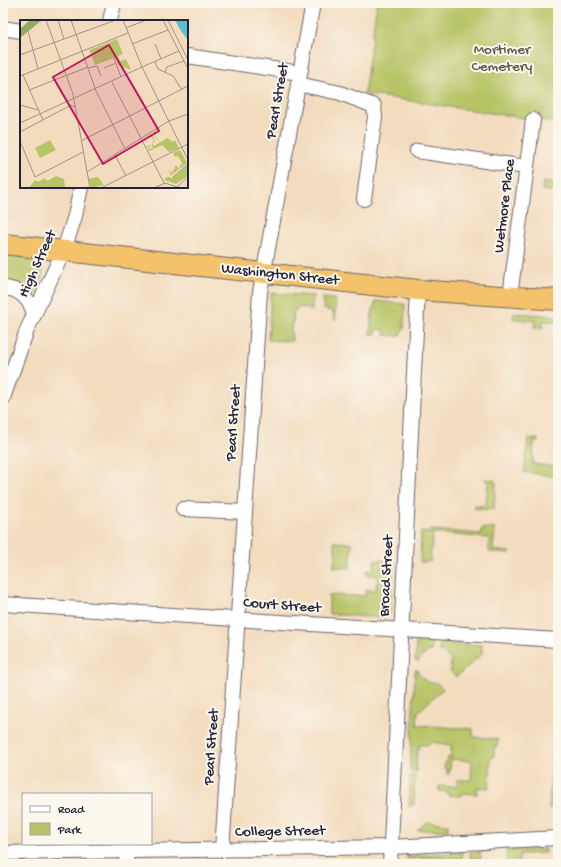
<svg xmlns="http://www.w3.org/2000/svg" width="561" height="867" viewBox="0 0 561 867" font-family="'Gochi Hand',sans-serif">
  <rect width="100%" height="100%" fill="#fbf7ec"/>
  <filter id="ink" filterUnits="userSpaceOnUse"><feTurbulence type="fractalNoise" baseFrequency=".025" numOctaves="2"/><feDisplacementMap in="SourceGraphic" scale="8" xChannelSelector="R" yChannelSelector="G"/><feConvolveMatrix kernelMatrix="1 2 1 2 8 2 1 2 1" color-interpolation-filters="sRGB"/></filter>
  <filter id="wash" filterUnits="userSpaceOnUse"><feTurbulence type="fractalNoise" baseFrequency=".012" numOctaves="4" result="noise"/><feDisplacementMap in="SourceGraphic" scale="16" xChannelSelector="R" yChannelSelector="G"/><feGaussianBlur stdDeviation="0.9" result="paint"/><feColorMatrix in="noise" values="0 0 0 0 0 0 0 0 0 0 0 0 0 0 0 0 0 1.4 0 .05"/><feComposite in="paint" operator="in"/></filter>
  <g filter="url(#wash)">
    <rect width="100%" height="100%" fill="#f3dcbe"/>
    <g fill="#b7c466" stroke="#6c7350">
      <polygon points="377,3 558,3 558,123 364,94"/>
      <polygon points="543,182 558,184 558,210 554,206 556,192 542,190"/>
      <path d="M3,254C12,255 23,254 32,257C50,263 40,287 34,297L3,282Z"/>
      <polygon points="271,293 313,296 312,311 306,308 297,307 297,311 294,311 293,322 291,322 292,341 268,340"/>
      <polygon points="323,298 336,299 335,318 337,320 334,319 333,311 323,309"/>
      <polygon points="376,301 405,304 404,328 399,336 385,335 385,331 380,329 376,330 376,334 370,334 372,313"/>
      <polygon points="514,313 558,316 558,322 543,321 543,328 534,327 535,321 513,319"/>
      <polygon points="528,439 538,439 538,442 534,442 533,464 558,467 558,477 524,472"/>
      <polygon points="485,479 494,480 496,483 494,508 491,510 474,508 474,505 486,506 488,483"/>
      <polygon points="482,528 495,529 493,550 510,552 510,554 489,552 489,538 433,533 430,562 420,562 421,532 430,533 431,530 481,534"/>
      <polygon points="334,542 352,543 350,568 333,567 336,557"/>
      <polygon points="374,560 393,562 390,612 383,618 329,614 329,595 365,596 365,590 376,590 377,576 367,575 367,570 374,570"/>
      <polygon points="416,641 432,642 431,651 429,651 419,659 419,662 415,661"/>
      <polygon points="440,643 482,645 482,654 456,677 450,671 451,661 442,651 439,651"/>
      <polygon points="415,670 418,670 418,673 427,682 437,683 443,689 418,712 417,725 473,729 473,737 498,739 497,747 494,747 494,757 491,757 489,788 477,788 477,794 461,793 461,796 448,795 448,792 439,791 439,786 456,787 457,780 471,780 472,761 451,759 449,774 447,774 447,769 444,769 445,762 447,762 448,757 451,757 451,745 430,742 429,745 419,745 419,750 417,750 416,773 410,772"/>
      <polygon points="557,675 558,750 553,751"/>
      <polygon points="552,756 557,759 556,786 558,800 549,809"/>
      <polygon points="410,776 415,776 414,804 409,807"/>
      <polygon points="427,822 448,824 448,830 417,830"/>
      <polygon points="545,849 545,853 520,854 519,862 512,861 512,864 507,864 506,850"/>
      <polygon points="489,851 480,852 481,864 476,864 475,858 470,858 470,852"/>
      <polygon points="462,852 462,858 451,859 450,864 443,864 443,857 407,859 407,856"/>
    </g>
  </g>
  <g filter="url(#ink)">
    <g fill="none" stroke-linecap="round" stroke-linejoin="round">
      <g stroke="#6b6369" stroke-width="16">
        <g id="minor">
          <polyline points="110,21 114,3"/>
          <polyline points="3,28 21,31"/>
          <polyline points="187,56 300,73"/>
          <polyline points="298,84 340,93 374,106 375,117 364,199"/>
          <polyline points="417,151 526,167"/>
          <path d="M3,288C19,288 31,300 34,315"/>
          <polyline points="510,296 533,120"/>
          <polyline points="3,398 27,330 64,250 75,216 81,187"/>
          <polyline points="183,509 245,512"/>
          <polyline points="3,604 558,640"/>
          <polyline points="222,850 260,292 313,3"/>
          <polyline points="3,853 391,847 558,838"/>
          <polyline points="126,864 127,852"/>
          <polyline points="390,864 418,290"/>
        </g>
      </g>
      <g stroke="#6b6369" stroke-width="22">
        <polyline id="highway" points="3,244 418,290 558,300"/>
      </g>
      <use href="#minor" stroke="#fff" stroke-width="14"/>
      <use href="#highway" stroke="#f4c26a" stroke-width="20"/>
    </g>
  </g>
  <g text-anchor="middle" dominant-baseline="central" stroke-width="4" stroke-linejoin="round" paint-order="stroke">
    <g font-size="15" fill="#565b4a" stroke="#fbf7ec">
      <text x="502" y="50">Mortimer<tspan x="502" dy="17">Cemetery</tspan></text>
    </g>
    <g font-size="15" fill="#22223b" stroke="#fbf7ec">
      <text transform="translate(278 101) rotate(-80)">Pearl Street</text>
      <text transform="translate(505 206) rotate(-83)">Wetmore Place</text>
      <text transform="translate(38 264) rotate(-66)">High Street</text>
      <text transform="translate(280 275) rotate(6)">Washington Street</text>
      <text transform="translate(234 423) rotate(-86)">Pearl Street</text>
      <text transform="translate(387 576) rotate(-87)">Broad Street</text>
      <text transform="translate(282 606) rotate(4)">Court Street</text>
      <text transform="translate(212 747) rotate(-86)">Pearl Street</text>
      <text transform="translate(280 832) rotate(-1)">College Street</text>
    </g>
  </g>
  <g transform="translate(20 20)">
    <rect width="168" height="168" fill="#f3dcbe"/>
    <path d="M97,19L103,34L98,36L100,41L106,39L111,50L98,45L97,37L75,45L69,30ZM137,110L134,114L138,119L132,123L134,126L147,118L153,122L155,120L159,128L149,132L142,125L129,131L128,129L133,128L132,125L128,128L127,126L132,125V123L134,120L129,115L131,114L135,121L137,119L133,113ZM30,120L36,130L20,138L15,128ZM160,130L167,143L149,157L151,154L148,149L152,153L156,145L159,149L161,144L163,145L158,136L155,137L153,133ZM168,145V156L156,164L144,160L147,157L152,158ZM36,156L44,159L45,168H9L15,160L18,162L25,158L27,161ZM78,157L84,165L71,168L69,159Z" fill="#b7c466"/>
    <path d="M10,0H22L0,18V9Z" fill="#91aa5b"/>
    <path d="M155,0H168V20L161,11Z" fill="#57bed4"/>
    <path fill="none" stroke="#9f928a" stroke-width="1" d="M26,0L53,74L70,168M38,0L44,19M51,0L76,71L105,129M143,0L168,49M148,0L168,40M106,8L126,0M8,11L18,49M112,24L148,10M135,24L141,39M159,31L122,47L168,140M0,35L96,0M94,38L101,57M135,42L138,49L153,56L162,70M68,48L77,46L81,56M84,48L96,43M145,52L147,47L164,41M3,55L23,100M0,56L108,13M92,62L144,163M9,70L68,47M0,85L18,90M0,103L122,47L103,0M0,112L51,85L55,87M0,121L15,157L63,132M61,121L168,66M95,135L106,156M67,152L149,101L168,94M153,157L168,144M81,168L168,124M134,168L145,163L157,167M156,168L168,157"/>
    <path fill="#c2185b" fill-opacity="0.15" stroke="#c2185b" stroke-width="2" d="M89,25L139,111L83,144L33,57Z"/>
    <rect width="168" height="168" fill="none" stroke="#22223b" stroke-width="2"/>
  </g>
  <rect width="561" height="867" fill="none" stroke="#fbf7ec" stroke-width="16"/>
  <rect x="22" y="793" width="130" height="52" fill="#fbf7ec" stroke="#a4a2a5"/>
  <rect x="30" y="806" width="20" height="6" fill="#ffffff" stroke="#a4a2a5"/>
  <text x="58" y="813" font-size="12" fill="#22223b">Road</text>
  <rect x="30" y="823" width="20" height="12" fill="#b7c466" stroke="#a4a2a5"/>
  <text x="58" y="833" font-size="12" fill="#22223b">Park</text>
</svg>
